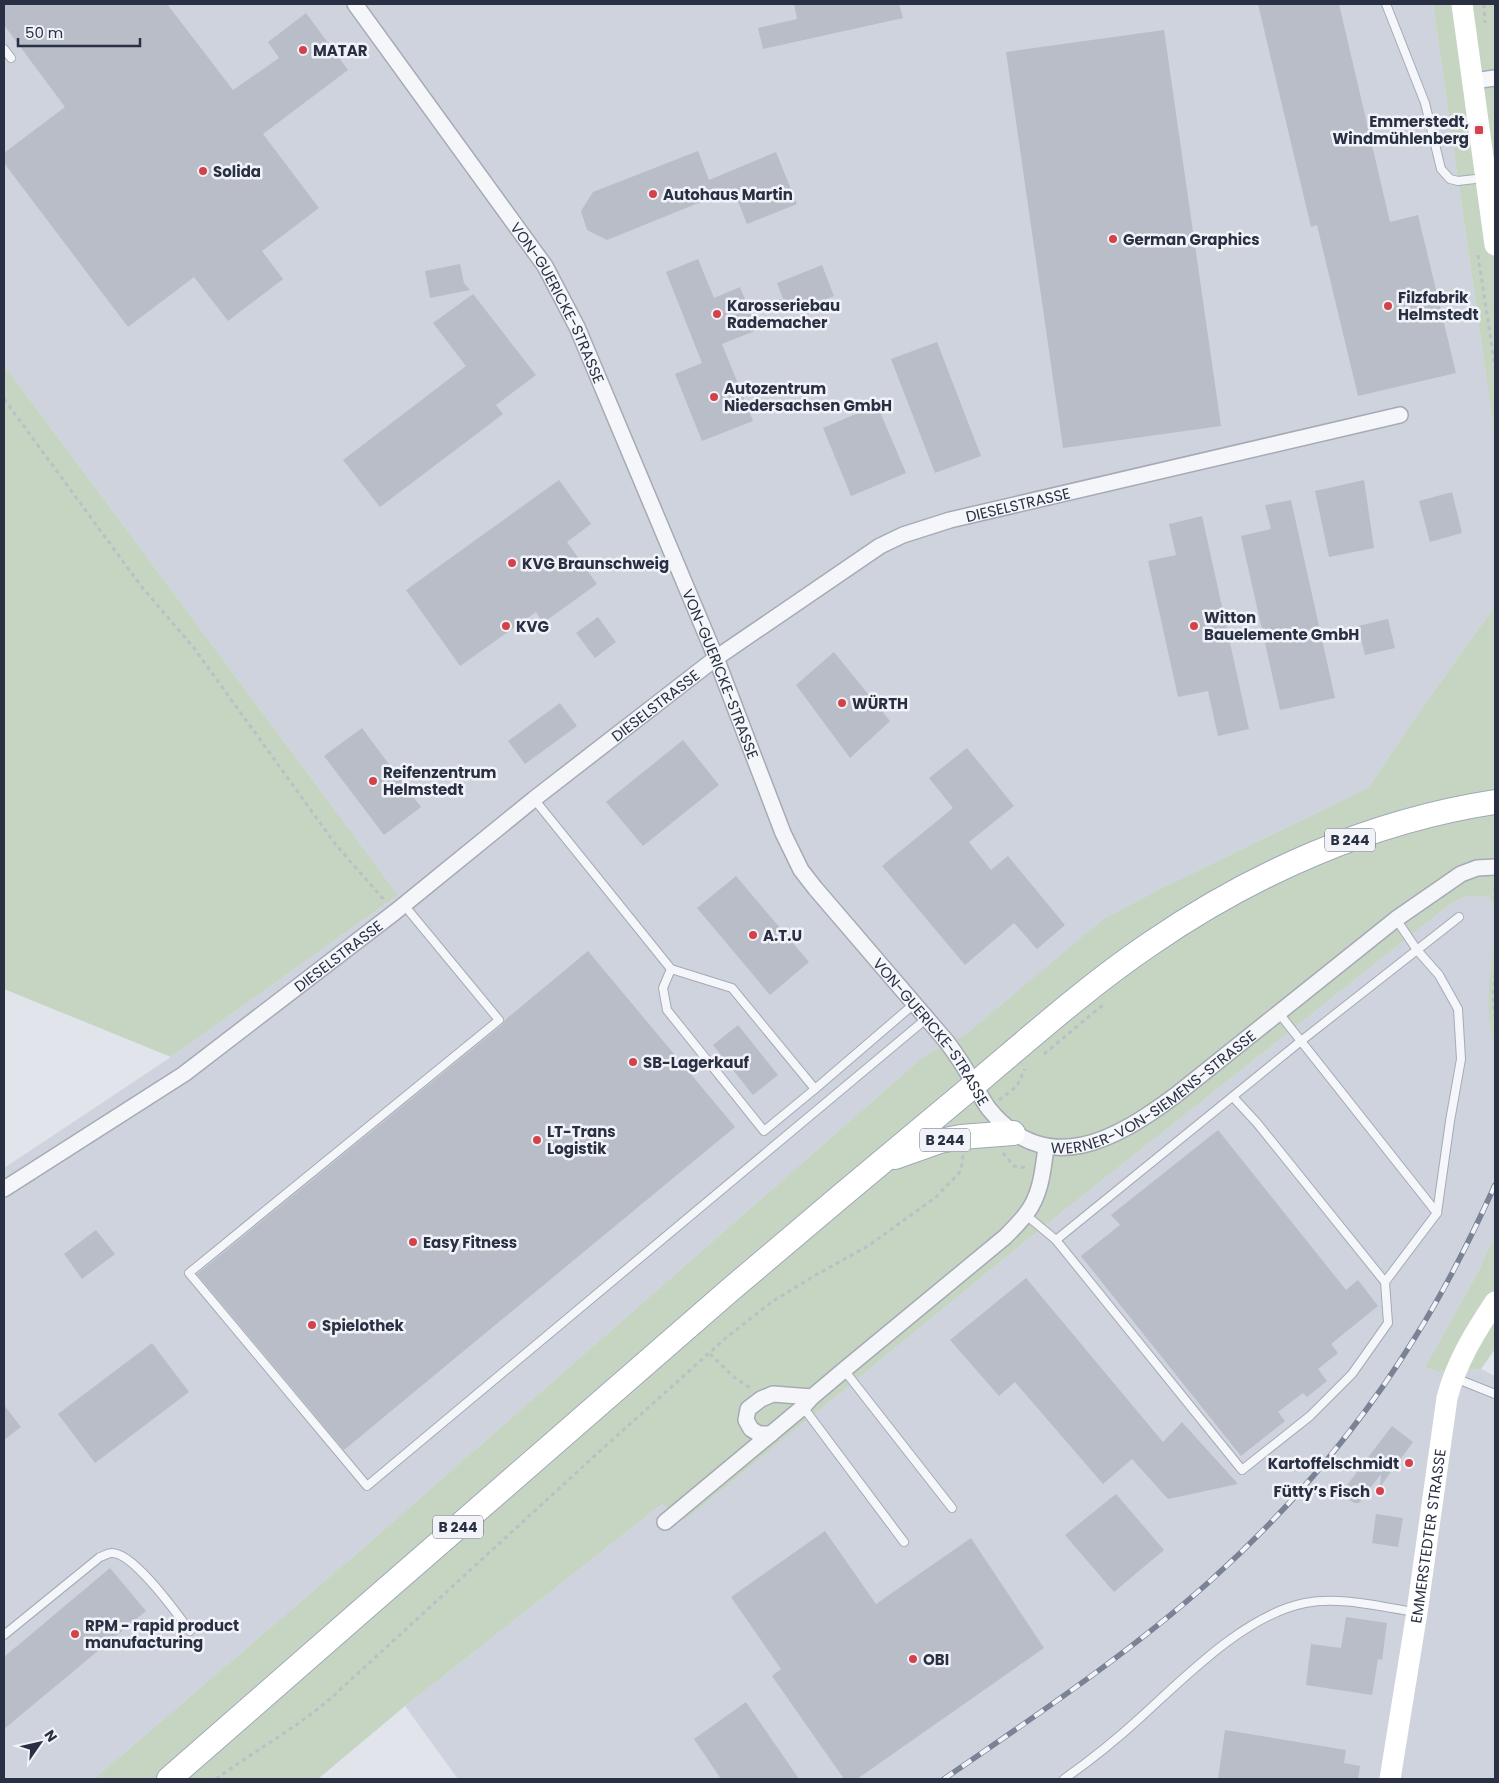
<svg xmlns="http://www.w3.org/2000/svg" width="1499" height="1783" viewBox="0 0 1499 1783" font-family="Poppins,sans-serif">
  <rect width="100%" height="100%" fill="#e1e4eb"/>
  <g fill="#cfd3dd">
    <polygon points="4,4 1433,4 1495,438 1495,606 1422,708 1368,788 1160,889 1105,919 966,1034 923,1057 353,1557 94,1779 4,1779 4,1168 171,1057 398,895 4,365"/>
    <polygon points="1466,896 1489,897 1495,911 1495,929 1490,974 1490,1017 1495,1050 1495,1235 1477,1274 1425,1367 1438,1372 1481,1369 1495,1376 1495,1779 458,1779 405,1706 662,1504 684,1521 1033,1235 1449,905"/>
  </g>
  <g fill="#c5d5c2">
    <polygon points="1433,4 1495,4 1495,438"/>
    <polygon points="4,365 398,895 171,1057 4,989"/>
    <polygon points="1495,606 1495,911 1489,897 1466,896 1449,905 1033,1235 684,1521 662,1504 405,1706 318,1779 94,1779 353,1557 923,1057 966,1034 1104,919 1160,889 1368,788 1422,708"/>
    <path d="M1495,929V1050C1483,1014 1491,966 1495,929Z"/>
    <polygon points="1495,1235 1495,1349 1481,1369 1438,1372 1425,1367 1477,1274"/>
  </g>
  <g fill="#b8bdc8">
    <polygon points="4,4 167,4 233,90 279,58 268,42 306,13 348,70 263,134 319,208 262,251 283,279 228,321 194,277 128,327 4,163 4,153 65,107 4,25"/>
    <polygon points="794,4 899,4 903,18 763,49 758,28 797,19"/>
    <polygon points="1258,4 1339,4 1390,222 1418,215 1456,373 1358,396 1317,225 1311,227"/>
    <polygon points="1164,30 1221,426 1063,448 1006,52"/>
    <polygon points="698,151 709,180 776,152 797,204 747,224 733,189 607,240 587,230 581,211 593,192"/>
    <polygon points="698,259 714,298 740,287 757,330 722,344 753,421 702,441 675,374 702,363 666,272"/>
    <polygon points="460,264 464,283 470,290 430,298 425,271"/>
    <polygon points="822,265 834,296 789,314 777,283"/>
    <polygon points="473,294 536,375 496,405 503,414 380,507 343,460 466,366 433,323"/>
    <polygon points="937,342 981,456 935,473 891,359"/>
    <polygon points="877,405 906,473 851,496 823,428"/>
    <polygon points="559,480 591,524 567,542 597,584 543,623 536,612 460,666 406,590"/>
    <polygon points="1364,480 1374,548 1329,557 1315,491"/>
    <polygon points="1452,492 1462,533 1430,542 1419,501"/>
    <polygon points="1291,500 1335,698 1280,710 1241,536 1271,529 1265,505"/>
    <polygon points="1202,516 1249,729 1218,736 1208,691 1178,697 1148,561 1176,555 1169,524"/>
    <polygon points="598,617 616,642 595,658 576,633"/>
    <polygon points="1388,619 1395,648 1365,655 1358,626"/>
    <polygon points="834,652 890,721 850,758 796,685"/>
    <polygon points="560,703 577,726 525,764 508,741"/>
    <polygon points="362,728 421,807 384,835 324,756"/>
    <polygon points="683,740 719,785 643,846 606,802"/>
    <polygon points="967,748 1014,806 969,842 991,870 1008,856 1065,925 1037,949 1014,923 965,965 882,866 953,808 929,778"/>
    <polygon points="736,876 809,962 770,995 697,908"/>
    <polygon points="588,951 735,1127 344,1450 197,1274 503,1024 505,1020"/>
    <polygon points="738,1025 778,1075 753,1095 713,1045"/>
    <polygon points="1218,1130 1346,1290 1358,1280 1378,1306 1331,1344 1338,1353 1318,1369 1327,1381 1307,1397 1303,1393 1278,1412 1285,1421 1241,1456 1081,1256 1120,1225 1111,1215"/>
    <polygon points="96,1230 115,1254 82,1279 64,1254"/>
    <polygon points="1026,1278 1163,1442 1182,1422 1238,1484 1168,1499 1132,1459 1103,1484 1015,1382 999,1396 950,1340"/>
    <polygon points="152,1343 189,1392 95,1463 58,1414"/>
    <polygon points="4,1405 21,1427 4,1440"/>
    <polygon points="1392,1426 1413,1442 1380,1487 1381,1474 1359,1503 1354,1503 1341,1493"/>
    <polygon points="1116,1494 1164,1550 1114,1592 1065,1535"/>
    <polygon points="1376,1514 1403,1518 1398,1547 1372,1543"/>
    <polygon points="825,1531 876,1604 971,1538 1044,1648 857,1779 844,1779 772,1676 781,1669 731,1597"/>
    <polygon points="110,1568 146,1611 4,1729 4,1657"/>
    <polygon points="1346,1617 1387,1623 1382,1660 1378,1659 1372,1695 1306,1685 1311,1644 1341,1648"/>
    <polygon points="746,1702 799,1779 721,1779 694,1739"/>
    <polygon points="1225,1730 1346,1750 1344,1763 1360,1766 1358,1779 1218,1779"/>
  </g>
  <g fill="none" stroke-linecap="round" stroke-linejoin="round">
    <g stroke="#a6aab5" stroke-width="10">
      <g id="service">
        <polyline points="1386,4 1425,103 1441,169 1450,179 1458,181 1484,178"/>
        <polyline points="4,49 11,58"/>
        <polyline points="534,799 671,969 732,988 815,1089 914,1004"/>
        <polyline points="404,905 499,1020 189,1273 367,1486 926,1019"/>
        <polyline points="671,969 663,988 667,1010 764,1131 815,1089"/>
        <polyline points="1278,1012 1437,1213"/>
        <polyline points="1233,1097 1257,1123 1385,1282"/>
        <polyline points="1026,1215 1056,1240 1242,1470 1310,1416 1352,1374 1388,1323 1385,1282 1437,1213 1450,1121 1461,1059 1458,1009 1439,975 1417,950 1396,919"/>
        <polyline points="1056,1240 1301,1041 1459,917"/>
        <polyline points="844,1370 952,1508"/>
        <polyline points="1455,1378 1495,1394"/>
        <polyline points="803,1407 904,1542"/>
        <path d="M4,1635L100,1557C104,1556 108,1553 111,1553C133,1551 177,1614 190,1631"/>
        <path d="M1064,1779C1091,1760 1117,1739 1141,1717C1185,1677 1245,1615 1305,1603C1340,1596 1380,1607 1415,1612"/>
      </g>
    </g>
    <g stroke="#a6aab5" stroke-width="18">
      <g id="minor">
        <path id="s1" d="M355,4L545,266L577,327L716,658L783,833L801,870L815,888L947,1042C955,1053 963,1064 970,1077C976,1087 982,1100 989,1109C1047,1180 1117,1139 1176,1095L1396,919L1461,874L1477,868L1495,867"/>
        <polyline points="1473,81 1495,78"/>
        <path id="s2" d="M4,1189L184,1074L395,912L534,799L716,658L880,546L903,535L950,520L1400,415"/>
        <polyline points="771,1434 759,1434 751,1429 746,1420 748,1409 761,1399 773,1394 812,1397"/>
        <path d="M665,1522L803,1407L812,1397L844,1370L1005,1237C1012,1230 1020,1222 1026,1214C1041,1195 1043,1170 1046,1147"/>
      </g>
    </g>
    <g stroke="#a0a7b7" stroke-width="26">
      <g id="primary">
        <polyline points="895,1157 940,1141 961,1137 1013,1133"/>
        <path d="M169,1779C356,1616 542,1452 730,1290C811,1221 892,1153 974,1085C1031,1037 1088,986 1150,944C1253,873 1371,821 1495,802"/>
      </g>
    </g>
    <g stroke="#bbbfc6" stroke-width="3" stroke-dasharray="4 4" stroke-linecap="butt">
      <polyline points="1484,4 1485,23"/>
      <polyline points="1478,255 1495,367"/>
      <polyline points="4,399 141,586 194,648 336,845 386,902"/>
      <polyline points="1495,888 1495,901"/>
      <polyline points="1495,974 1493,997 1495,1018"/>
      <polyline points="1044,1054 1104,1004"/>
      <polyline points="999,1100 1017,1086 1025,1069"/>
      <polyline points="1003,1153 1014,1166 1028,1168"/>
      <polyline points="710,1354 735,1378 750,1388"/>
      <path d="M216,1779C254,1751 295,1729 331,1698L601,1450L727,1337L773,1301L814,1276L868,1246L936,1197L959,1173L962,1165L963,1155"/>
    </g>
    <use href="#service" stroke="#f4f6f9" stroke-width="8"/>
    <use href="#minor" stroke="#f4f6f9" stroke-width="15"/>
    <g stroke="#fff" stroke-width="21">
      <polyline points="1462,4 1495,245"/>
      <path id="s3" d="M1390,1779L1417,1612L1447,1398C1456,1363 1475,1332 1495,1302"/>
    </g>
    <use href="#primary" stroke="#fff" stroke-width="24"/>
    <g stroke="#7a8295" stroke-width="5.5">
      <path id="rail" d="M944,1779C1035,1716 1127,1655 1209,1582C1287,1512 1359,1428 1414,1339C1445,1290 1471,1238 1495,1185"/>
    </g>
    <use href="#rail" stroke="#f1f3f8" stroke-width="4" stroke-dasharray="11" stroke-linecap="butt"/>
  </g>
  <g fill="#d5414b" stroke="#f1f3f8" stroke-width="2">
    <circle cx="303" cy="50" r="5"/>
    <rect x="1474" y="125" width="10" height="10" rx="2.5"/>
    <circle cx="203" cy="171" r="5"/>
    <circle cx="653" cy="194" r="5"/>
    <circle cx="1113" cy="239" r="5"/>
    <circle cx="1388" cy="306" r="5"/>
    <circle cx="717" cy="314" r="5"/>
    <circle cx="714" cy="397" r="5"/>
    <circle cx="512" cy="563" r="5"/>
    <circle cx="506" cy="626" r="5"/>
    <circle cx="1194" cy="626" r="5"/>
    <circle cx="842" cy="703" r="5"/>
    <circle cx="373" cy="781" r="5"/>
    <circle cx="753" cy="935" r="5"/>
    <circle cx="633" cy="1062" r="5"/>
    <circle cx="537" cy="1140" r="5"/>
    <circle cx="413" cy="1242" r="5"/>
    <circle cx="312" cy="1325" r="5"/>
    <circle cx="1409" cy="1463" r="5"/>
    <circle cx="1380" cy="1491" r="5"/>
    <circle cx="75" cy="1634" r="5"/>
    <circle cx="913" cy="1659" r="5"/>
  </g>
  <g text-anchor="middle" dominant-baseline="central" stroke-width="5" stroke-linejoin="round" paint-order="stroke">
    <g fill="#f1f3f8" stroke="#656a79" stroke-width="1">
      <rect x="1325" y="828.5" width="50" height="23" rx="4"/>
      <rect x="920" y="1128.5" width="50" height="23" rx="4"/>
      <rect x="433" y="1515.5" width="50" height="23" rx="4"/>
    </g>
    <g font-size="14" font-weight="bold" fill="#293043">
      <text x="1350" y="840">B 244</text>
      <text x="945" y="1140">B 244</text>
      <text x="458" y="1527">B 244</text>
    </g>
    <g font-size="15" font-weight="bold" fill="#293043" stroke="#f1f3f8" text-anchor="start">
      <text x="313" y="50">MATAR</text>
      <text x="1469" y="121" text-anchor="end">Emmerstedt,<tspan x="1469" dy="17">Windmühlenberg</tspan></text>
      <text x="213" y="171">Solida</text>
      <text x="663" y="194">Autohaus Martin</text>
      <text x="1123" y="239">German Graphics</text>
      <text x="1398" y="297">Filzfabrik<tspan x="1398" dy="17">Helmstedt</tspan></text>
      <text x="727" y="305">Karosseriebau<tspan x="727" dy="17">Rademacher</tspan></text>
      <text x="724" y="388">Autozentrum<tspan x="724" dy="17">Niedersachsen GmbH</tspan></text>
      <text x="522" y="563">KVG Braunschweig</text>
      <text x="1204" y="617">Witton<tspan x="1204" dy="17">Bauelemente GmbH</tspan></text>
      <text x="516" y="626">KVG</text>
      <text x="852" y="703">WÜRTH</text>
      <text x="383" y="772">Reifenzentrum<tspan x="383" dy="17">Helmstedt</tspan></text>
      <text x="763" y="935">A.T.U</text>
      <text x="643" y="1062">SB-Lagerkauf</text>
      <text x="547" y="1131">LT-Trans<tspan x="547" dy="17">Logistik</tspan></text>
      <text x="423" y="1242">Easy Fitness</text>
      <text x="322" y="1325">Spielothek</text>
      <text x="1399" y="1463" text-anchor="end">Kartoffelschmidt</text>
      <text x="1370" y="1491" text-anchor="end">Fütty’s Fisch</text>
      <text x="85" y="1625">RPM - rapid product<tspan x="85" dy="17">manufacturing</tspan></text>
      <text x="923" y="1659">OBI</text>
    </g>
    <g font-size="15" fill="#293043" stroke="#f1f3f8">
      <text stroke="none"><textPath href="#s1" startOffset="362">VON-GUERICKE-STRASSE</textPath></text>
      <text stroke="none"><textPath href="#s2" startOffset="1232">DIESELSTRASSE</textPath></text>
      <text stroke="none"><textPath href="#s1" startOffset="768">VON-GUERICKE-STRASSE</textPath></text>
      <text stroke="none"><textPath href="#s2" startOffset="812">DIESELSTRASSE</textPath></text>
      <text stroke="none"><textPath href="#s2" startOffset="408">DIESELSTRASSE</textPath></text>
      <text stroke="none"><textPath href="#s1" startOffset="1188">VON-GUERICKE-STRASSE</textPath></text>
      <text stroke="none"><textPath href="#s1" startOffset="1478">WERNER-VON-SIEMENS-STRASSE</textPath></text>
      <text stroke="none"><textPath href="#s3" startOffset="246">EMMERSTEDTER STRASSE</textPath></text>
    </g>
  </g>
  <rect width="1499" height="1783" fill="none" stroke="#293043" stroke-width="10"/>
  <g transform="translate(40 1743) rotate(56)" stroke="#f1f3f8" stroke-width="4" paint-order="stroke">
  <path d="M0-4L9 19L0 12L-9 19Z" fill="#293043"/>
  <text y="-8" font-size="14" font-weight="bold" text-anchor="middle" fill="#293043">N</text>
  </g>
  <path d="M18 38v8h122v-8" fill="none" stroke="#293043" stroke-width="2.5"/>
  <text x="25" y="38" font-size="15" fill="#293043" stroke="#f1f3f8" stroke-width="4" paint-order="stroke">50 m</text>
</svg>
